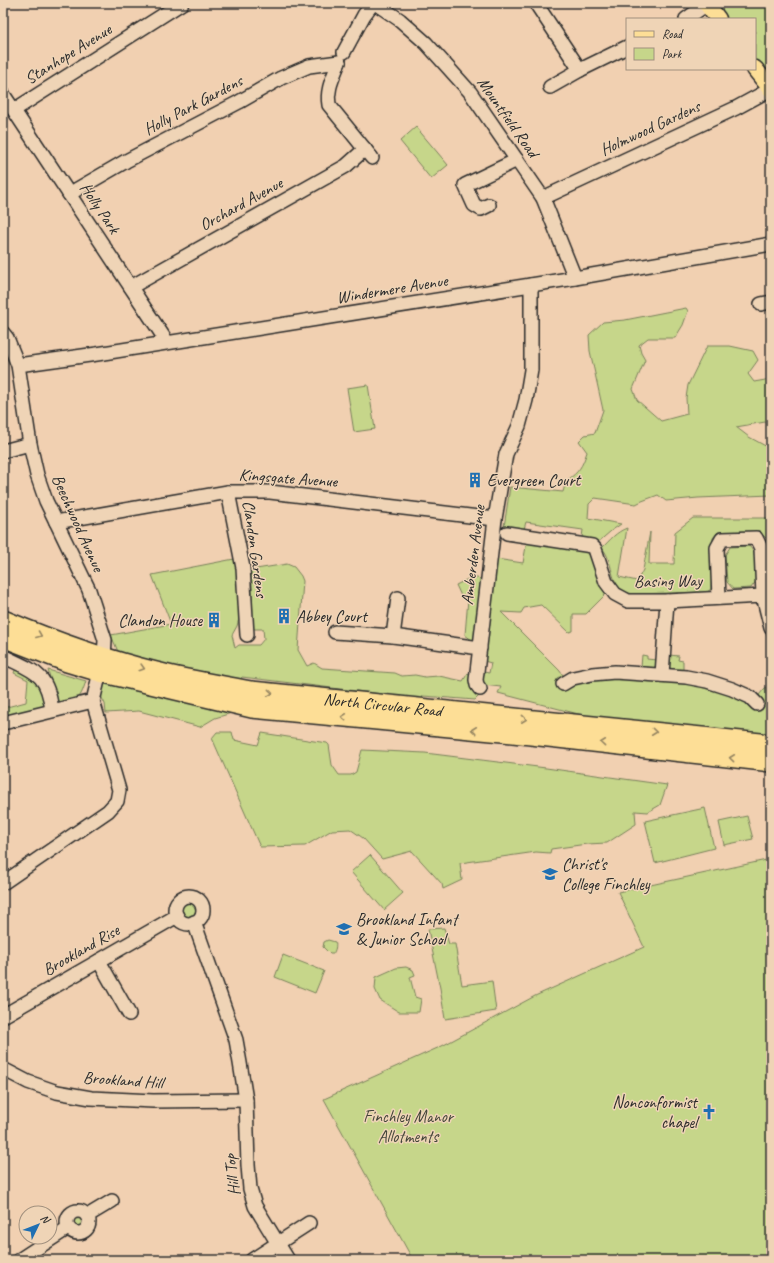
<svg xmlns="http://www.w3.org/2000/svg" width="774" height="1263" viewBox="0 0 774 1263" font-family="Caveat,sans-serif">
  <rect width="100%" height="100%" fill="#f1d0b1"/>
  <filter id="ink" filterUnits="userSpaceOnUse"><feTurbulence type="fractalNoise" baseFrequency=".025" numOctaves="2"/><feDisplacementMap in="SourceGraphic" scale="8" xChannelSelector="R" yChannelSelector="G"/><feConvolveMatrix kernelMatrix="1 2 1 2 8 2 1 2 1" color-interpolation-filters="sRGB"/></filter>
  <g filter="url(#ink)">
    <g fill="#c6d68a" stroke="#78805a">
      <polygon points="706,3 771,3 771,89 755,69 755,19 718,19"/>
      <polygon points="416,127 448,165 431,179 400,141"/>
      <path d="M686,308L688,311L683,325L675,338H648L639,345L641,353L645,360L633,389L637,400L661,421L687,414L686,398L688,385L707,346H730L753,351L758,360L748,374L754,382L771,379V421L736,427L749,437L771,449V495L698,498L666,501L658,495L642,501L636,504L595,498L589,504L588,518L621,524L611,531L596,544L582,537L583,530L526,522L524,529L504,527L510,487L563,492L566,481C579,472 582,467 587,452L579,441L585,435L595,433L603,410L590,351L589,335L603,322L625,320Z"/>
      <polygon points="368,385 375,429 354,432 347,388"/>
      <path d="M693,518H771V609L767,539L759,531L718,532L713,538L711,589L707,592L634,594C607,591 616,563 602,548C610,540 616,532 627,528L619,577L637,581L643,570L650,532L649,564H674L675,532Z"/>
      <path d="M527,541L580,549L590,555L597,564L600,583L606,594L586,614H573V631L569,632L541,605L524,608L521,613L501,612L559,670L563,675L560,682H572L604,677L608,679H629L693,682C701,688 712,692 721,688L759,699V695L764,689L771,684V735L586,716L498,693L501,687L483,685L484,672L489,673L491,663L484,661L491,610L496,559L523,563Z"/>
      <polygon points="749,546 754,552 756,581 751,588 733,589 727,582 725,555 730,547"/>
      <polygon points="234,559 242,581 241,611 237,626 232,635 235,648 239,645 259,645 264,639 263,629 253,629 252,583 250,570 287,564 294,567 301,576 303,581 298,650 307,666 314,663 322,668 395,673 402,676 415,675 425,677 439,676 463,681 468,673 472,677 480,695 475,700 423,696 422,699 242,677 238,682 119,654 111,635 171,624 152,575"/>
      <polygon points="472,577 481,579 476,643 465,635 468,599 462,598 456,585"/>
      <polygon points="642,655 647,656 647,659 656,660 655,669 641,667"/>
      <polygon points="669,655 679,656 678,660 683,661 683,672 668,670"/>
      <polygon points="16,668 36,677 47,707 3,718 3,708 26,702 28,680 14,673"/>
      <path d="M48,670L86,681C79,703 78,699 57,704Z"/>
      <polygon points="103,681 235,712 215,718 200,727 139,711 106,713 105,704 100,694"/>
      <polygon points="217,732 232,732 234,740 258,745 262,733 327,743 329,745 332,765 339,775 351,775 356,772 362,750 425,753 546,768 667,785 660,805 648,812 635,811 636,824 607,843 587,844 551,849 550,853 536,852 460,863 462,880 443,889 442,884 412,851 382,859 363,838 350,829 332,830 305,846 260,847 212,738"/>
      <polygon points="705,808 714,848 655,863 645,821"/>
      <polygon points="747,816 753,839 724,845 719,822"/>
      <polygon points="370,855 403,893 384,910 351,872"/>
      <polygon points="771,859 771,1260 413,1260 324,1099 442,1046 535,996 644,947 618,892"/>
      <circle cx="189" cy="909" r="10"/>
      <polygon points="444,928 449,944 455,944 462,985 492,981 496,1011 445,1019 440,988 428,929"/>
      <path d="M328,940L335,942C337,945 335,951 333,954H330L323,947L324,942Z"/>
      <polygon points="283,955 324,971 315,993 275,977"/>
      <polygon points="406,967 413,970 415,975 410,977 415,997 421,999 419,1012 399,1012 380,1000 375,989 376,977 396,968"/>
      <circle cx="78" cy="1222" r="8"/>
    </g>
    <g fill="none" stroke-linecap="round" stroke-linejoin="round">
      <g stroke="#2b2b2b" stroke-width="16">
        <g id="minor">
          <polyline points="375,3 400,20 426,43 470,92 543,198 575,278"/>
          <polyline points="540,3 537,5 580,70 550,87"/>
          <polyline points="686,19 707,4"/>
          <polyline points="344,52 364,15 373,3"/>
          <path d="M339,62C334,76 326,89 329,105L372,158"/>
          <polyline points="580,70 627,47"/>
          <polyline points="3,94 167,342"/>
          <polyline points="14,110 182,3"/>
          <polyline points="69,194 126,161 239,102 281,78 309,66 339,62"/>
          <polyline points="543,198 736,108 771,89"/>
          <polyline points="489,205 481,209 474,205 465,185 517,160"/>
          <polyline points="131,287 346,166 365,149"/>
          <polyline points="761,304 771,302"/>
          <polyline points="3,333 7,338 18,365 30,444 37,475 46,501 89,590 105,640 104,658"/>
          <polyline points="18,365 97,354 575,278 771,244"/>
          <polyline points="3,451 30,444"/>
          <polyline points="228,492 243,568 247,635"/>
          <polyline points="56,522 228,492 270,492 495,519"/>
          <polyline points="507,533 592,546 595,549 606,582 615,594 628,601 667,601 763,596 771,628"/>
          <polyline points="719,598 717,548 722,539 756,538 761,548 763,596"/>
          <polyline points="335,632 393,636 480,648"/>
          <polyline points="393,636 398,598"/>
          <path d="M3,656C35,672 47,672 52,710"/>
          <polyline points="662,675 667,601"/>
          <polyline points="563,684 573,678 592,674 615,672 686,677 707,681 732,689 750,697 757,704"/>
          <polyline points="480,689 477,685 476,680 495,519 506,454 519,426 526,400 531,370 531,285"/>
          <polyline points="3,723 93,701"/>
          <polyline points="3,883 108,811 117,801 119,790 93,701 100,672"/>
          <circle cx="189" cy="910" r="14"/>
          <polyline points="194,922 236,1040 240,1063 246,1100 248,1165 250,1189 255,1206 288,1260"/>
          <polyline points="99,961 129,1014"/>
          <polyline points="3,1016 177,916"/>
          <polyline points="3,1069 28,1082 57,1092 91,1098 153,1101 246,1100"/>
          <circle cx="78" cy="1222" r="11"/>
          <polyline points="87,1216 112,1201"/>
          <polyline points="19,1260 68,1228"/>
          <polyline points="252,1260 309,1223"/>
        </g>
      </g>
      <g stroke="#2b2b2b" stroke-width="19">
        <g id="major">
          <polyline points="706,3 718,19"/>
          <polyline points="755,69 771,89"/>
        </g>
      </g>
      <g stroke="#2b2b2b" stroke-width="22">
        <g id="highway">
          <path id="s1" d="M3,620C53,641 103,659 156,672C187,680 219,685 251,691L771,744"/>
          <polyline points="3,637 67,662 100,672 252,708 513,733 771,762"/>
        </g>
      </g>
      <use href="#minor" stroke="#efd4b6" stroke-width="13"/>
      <use href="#major" stroke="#fdde96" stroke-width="16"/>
      <use href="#highway" stroke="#fdde96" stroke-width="19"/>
    </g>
    <defs><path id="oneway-chevron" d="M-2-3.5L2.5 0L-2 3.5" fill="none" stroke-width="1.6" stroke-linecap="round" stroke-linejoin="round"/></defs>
    <g stroke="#948460">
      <use href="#oneway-chevron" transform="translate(39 635) rotate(22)"/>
      <use href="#oneway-chevron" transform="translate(142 668) rotate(16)"/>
      <use href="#oneway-chevron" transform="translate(270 693) rotate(6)"/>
      <use href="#oneway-chevron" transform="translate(344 717) rotate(-174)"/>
      <use href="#oneway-chevron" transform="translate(524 719) rotate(6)"/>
      <use href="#oneway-chevron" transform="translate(474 730) rotate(-174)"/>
      <use href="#oneway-chevron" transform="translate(654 732) rotate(6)"/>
      <use href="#oneway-chevron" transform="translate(603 743) rotate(-174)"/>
      <use href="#oneway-chevron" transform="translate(732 758) rotate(-174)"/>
    </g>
  </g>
  <defs>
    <g id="building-bare" transform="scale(1.2)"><path d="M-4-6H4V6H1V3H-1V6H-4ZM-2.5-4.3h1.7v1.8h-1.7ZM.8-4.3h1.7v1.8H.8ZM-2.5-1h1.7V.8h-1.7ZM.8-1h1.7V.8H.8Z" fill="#1f6fb2" stroke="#efd4b6" stroke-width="2.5" paint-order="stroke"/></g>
    <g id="school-bare" transform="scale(1.2)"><path d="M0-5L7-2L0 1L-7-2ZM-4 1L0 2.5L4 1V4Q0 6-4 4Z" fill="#1f6fb2" stroke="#efd4b6" stroke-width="2.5" paint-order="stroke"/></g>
    <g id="church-bare" transform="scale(1.2)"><path d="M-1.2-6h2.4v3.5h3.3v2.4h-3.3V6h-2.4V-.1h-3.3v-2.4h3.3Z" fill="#1f6fb2" stroke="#efd4b6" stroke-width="2.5" paint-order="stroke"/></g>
  </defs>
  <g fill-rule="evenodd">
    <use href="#building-bare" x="475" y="480"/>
    <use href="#building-bare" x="284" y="616"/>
    <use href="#building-bare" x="214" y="620"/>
    <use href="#school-bare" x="550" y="874"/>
    <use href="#school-bare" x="344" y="929"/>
    <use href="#church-bare" x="709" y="1112"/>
  </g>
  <g text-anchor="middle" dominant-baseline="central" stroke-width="3" stroke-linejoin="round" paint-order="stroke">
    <g font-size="17" fill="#2b2b2b" stroke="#efd4b6">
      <text transform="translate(68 54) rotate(-32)">Stanhope Avenue</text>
      <text transform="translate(193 105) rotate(-28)">Holly Park Gardens</text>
      <text transform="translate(508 117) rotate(55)">Mountfield Road</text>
      <text transform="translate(650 128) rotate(-25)">Holmwood Gardens</text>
      <text transform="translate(241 204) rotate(-29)">Orchard Avenue</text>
      <text transform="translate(100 208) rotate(56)">Holly Park</text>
      <text transform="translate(392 289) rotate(-9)">Windermere Avenue</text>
      <text transform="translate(288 478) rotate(4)">Kingsgate Avenue</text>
      <text transform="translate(78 523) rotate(66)">Beechwood Avenue</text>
      <text transform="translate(255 549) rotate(82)">Clandon Gardens</text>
      <text transform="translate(473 555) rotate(-83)">Amberden Avenue</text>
      <text transform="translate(668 581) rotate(-1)">Basing Way</text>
      <text stroke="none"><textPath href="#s1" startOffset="391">North Circular Road</textPath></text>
      <text transform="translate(81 950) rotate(-30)">Brookland Rise</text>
      <text transform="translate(123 1080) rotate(4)">Brookland Hill</text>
      <text transform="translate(232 1175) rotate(-97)">Hill Top</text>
    </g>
    <g font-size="17" fill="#2b2b2b" stroke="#efd4b6" text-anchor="start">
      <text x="487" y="480">Evergreen Court</text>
      <text x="296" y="616">Abbey Court</text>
      <text x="202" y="620" text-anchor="end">Clandon House</text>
      <text x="562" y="864">Christ's<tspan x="562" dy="20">College Finchley</tspan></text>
      <text x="356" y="919">Brookland Infant<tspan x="356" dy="20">&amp; Junior School</tspan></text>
      <text x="697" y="1102" text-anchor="end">Nonconformist<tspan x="697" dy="20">chapel</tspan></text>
    </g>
    <g font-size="17" fill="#424539" stroke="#efd4b6">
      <text x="408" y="1116">Finchley Manor<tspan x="408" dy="20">Allotments</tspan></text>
    </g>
  </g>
  <rect width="774" height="1263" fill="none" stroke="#efd4b6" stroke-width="16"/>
  <rect x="8" y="8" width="758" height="1247" fill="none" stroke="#2b2b2b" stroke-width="1.5" filter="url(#ink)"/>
  <rect x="626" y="18" width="130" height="52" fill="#efd4b6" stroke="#a1907e"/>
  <rect x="634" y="31" width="20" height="6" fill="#fdde96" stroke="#a1907e"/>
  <text x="662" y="38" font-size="12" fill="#2b2b2b">Road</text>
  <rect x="634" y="48" width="20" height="12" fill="#c6d68a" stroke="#a1907e"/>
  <text x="662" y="58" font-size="12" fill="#2b2b2b">Park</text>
  <g transform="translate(38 1225) rotate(47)"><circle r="19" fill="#efd4b6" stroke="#a1907e"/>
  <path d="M0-3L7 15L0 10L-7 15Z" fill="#1f6fb2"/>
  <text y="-6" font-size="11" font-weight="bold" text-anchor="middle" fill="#2b2b2b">N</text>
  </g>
</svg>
